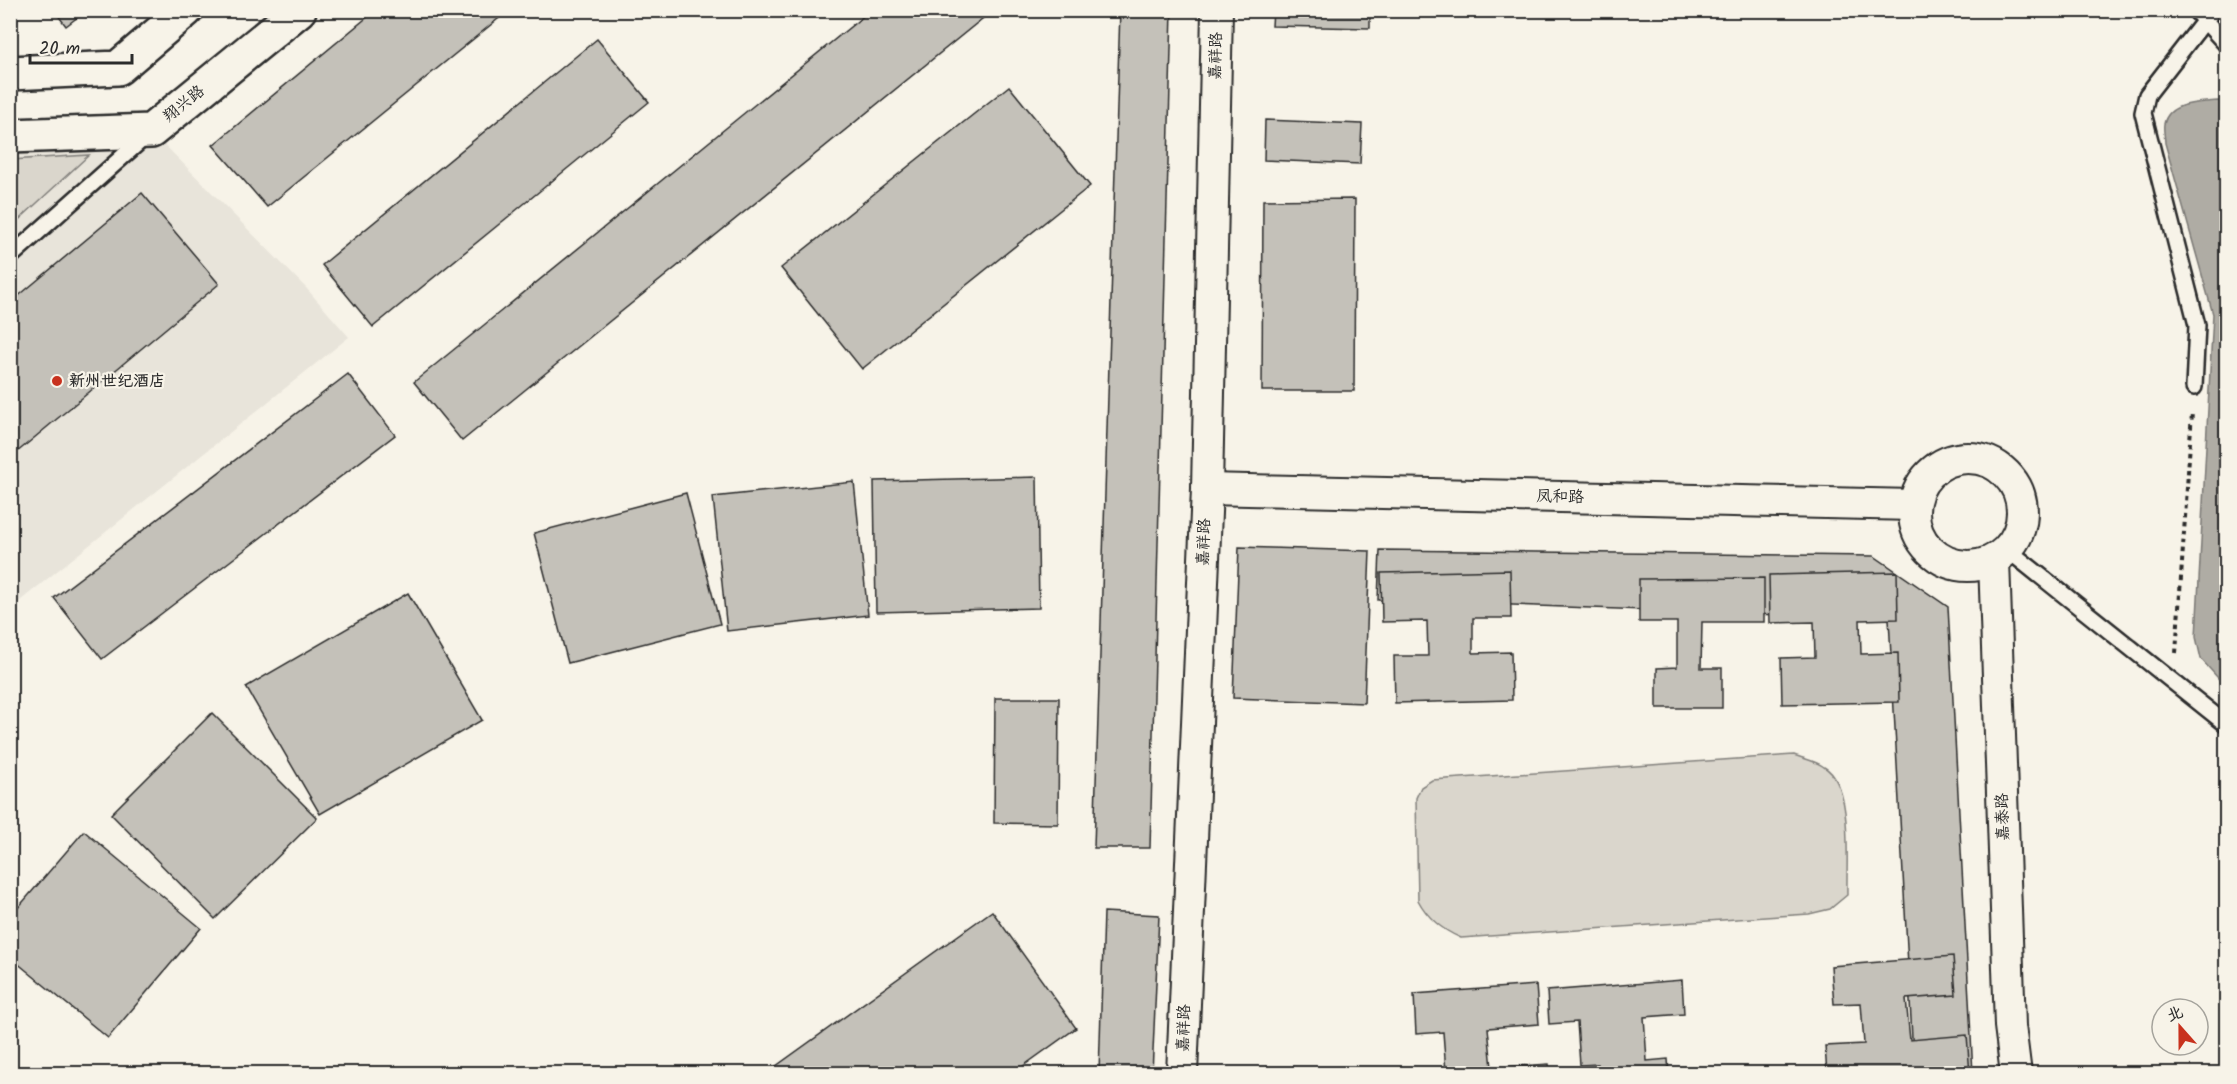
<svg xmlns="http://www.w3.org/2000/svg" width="2237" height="1084" viewBox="0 0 2237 1084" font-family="Kalam,'LXGW WenKai TC',sans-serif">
  <rect width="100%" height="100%" fill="#f7f3e8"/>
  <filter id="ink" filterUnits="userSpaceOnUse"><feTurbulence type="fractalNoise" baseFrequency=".0167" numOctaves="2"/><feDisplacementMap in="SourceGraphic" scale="12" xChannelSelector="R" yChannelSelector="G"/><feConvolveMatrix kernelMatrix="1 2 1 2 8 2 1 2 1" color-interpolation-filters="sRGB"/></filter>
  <g filter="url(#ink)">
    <polygon fill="#e8e4da" points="151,131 307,289 349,337 11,608 11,135"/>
    <g fill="#dad6cc" stroke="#82807c" stroke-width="1.5">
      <polygon points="89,155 11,227 11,160"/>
      <path d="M1794,755C1804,759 1816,761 1824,767C1854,784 1846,863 1847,895L1830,909L1809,914L1461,938C1442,930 1428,919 1418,900L1416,798L1421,787L1432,780Z"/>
    </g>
    <path fill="#afaca4" stroke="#7a7874" stroke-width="1.5" d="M2218,101L2226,103V687L2201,659L2196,637L2213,314L2165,143C2165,138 2163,129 2164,124C2169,101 2200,103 2218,101Z"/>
    <g fill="#c4c1b9" stroke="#2b2b2b" stroke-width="1.5">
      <polygon points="54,10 87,10 66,26"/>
      <polygon points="376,10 509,10 267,207 213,145"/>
      <polygon points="871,10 993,10 462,441 414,382"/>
      <polygon points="1120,10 1172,10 1150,848 1094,848"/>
      <polygon points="1273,10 1370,10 1370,28 1272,26"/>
      <polygon points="597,39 649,102 373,327 322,265"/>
      <polygon points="1009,86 1090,186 862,369 781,268"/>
      <polygon points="1265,120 1362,124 1360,164 1264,160"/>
      <polygon points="142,193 219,284 10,458 10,303"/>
      <polygon points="1355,199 1354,391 1262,391 1263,200"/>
      <polygon points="348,374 395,435 102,659 54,598"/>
      <polygon points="1037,477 1039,608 876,612 874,481"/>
      <polygon points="854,482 868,615 727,631 713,497"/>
      <polygon points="686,493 720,624 568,663 534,533"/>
      <polygon points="1239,547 1370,551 1364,703 1233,698"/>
      <polygon points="1380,550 1874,556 1948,607 1973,1074 1914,1074 1889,619 1378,600"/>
      <polygon points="1510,570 1511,618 1473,618 1473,653 1511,652 1512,700 1395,703 1394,656 1428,656 1427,621 1382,622 1381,573"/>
      <polygon points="1897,572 1898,619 1860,620 1861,654 1898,653 1899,702 1782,704 1781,658 1815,657 1814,622 1770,623 1769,575"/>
      <polygon points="1764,578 1764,622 1702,622 1701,668 1722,668 1722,708 1657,708 1657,668 1677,667 1677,622 1639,622 1639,579"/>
      <polygon points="408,593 482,720 320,814 246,687"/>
      <polygon points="995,698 1059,698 1058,824 994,823"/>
      <polygon points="212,713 317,818 215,919 111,814"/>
      <polygon points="84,831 201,928 108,1038 10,957 10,917"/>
      <polygon points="992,911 1076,1028 1012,1074 765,1074"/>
      <polygon points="1104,912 1159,915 1152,1074 1099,1074"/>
      <polygon points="1953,956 1956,995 1906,999 1910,1040 1967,1035 1970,1074 1827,1074 1825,1046 1864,1044 1861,1003 1834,1004 1831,966"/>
      <polygon points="1682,980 1684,1014 1644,1017 1647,1061 1668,1059 1669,1074 1598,1074 1598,1064 1580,1065 1577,1022 1549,1024 1547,991"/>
      <polygon points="1536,985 1539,1024 1488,1028 1492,1068 1549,1064 1550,1074 1430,1074 1446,1072 1443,1032 1416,1034 1414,994"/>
    </g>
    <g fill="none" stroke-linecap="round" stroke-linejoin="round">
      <g stroke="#2b2b2b" stroke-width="20">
        <g id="service">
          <polyline points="2195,10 2226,44"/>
          <polyline points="10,257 147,135"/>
          <polyline points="2194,387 2197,325 2143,113 2147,95 2213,10"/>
          <polyline points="2008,550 2226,724"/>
        </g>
      </g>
      <g stroke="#2b2b2b" stroke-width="34">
        <g id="minor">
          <circle cx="1968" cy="512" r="54"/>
          <polyline points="1207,489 1914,505"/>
          <polyline points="1994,560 2010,1026 2016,1074"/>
          <polyline points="1182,1074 1207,489 1217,10"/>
        </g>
      </g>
      <g stroke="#2b2b2b" stroke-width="38">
        <g id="secondary">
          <polyline points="10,73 118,68 186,10"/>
          <polyline points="10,136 151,131 299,10"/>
        </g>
      </g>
      <polyline stroke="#2b2b2b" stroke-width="4" stroke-dasharray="4.5 4.5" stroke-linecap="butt" points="2176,653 2192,412"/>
      <use href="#service" stroke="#f7f3e8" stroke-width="15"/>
      <use href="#minor" stroke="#f7f3e8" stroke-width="30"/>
      <use href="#secondary" stroke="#f7f3e8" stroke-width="33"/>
    </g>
  </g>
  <circle fill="#c8321e" stroke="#f7f3e8" stroke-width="2" cx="57" cy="381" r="6"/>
  <g text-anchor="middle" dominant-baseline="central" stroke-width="4.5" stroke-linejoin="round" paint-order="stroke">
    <g font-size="16" fill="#2b2b2b" stroke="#f7f3e8">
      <text transform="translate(1216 56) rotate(-89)">嘉祥路</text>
      <text transform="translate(184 104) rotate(-39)">翔兴路</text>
      <text transform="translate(1560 497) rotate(1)">凤和路</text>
      <text transform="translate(1204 542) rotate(-88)">嘉祥路</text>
      <text transform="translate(2003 817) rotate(-92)">嘉泰路</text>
      <text transform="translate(1184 1028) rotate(-88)">嘉祥路</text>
    </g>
    <g font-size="16" font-weight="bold" fill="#2b2b2b" stroke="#f7f3e8" text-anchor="start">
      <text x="69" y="381">新州世纪酒店</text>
    </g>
  </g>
  <rect width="2237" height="1084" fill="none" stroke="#f7f3e8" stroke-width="36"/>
  <rect x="18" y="18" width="2201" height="1048" fill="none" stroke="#2b2b2b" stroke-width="2" filter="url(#ink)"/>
  <g transform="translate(2180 1027) rotate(339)"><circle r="28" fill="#f7f3e8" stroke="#a5a39c" stroke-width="1.5"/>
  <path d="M0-4.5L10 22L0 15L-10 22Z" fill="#c8321e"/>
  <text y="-9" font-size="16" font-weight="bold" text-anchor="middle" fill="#2b2b2b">北</text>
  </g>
  <path d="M30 54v9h102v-9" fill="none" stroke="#2b2b2b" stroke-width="3"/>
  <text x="39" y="54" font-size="18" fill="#2b2b2b" stroke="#f7f3e8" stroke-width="4.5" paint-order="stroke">20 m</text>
</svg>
